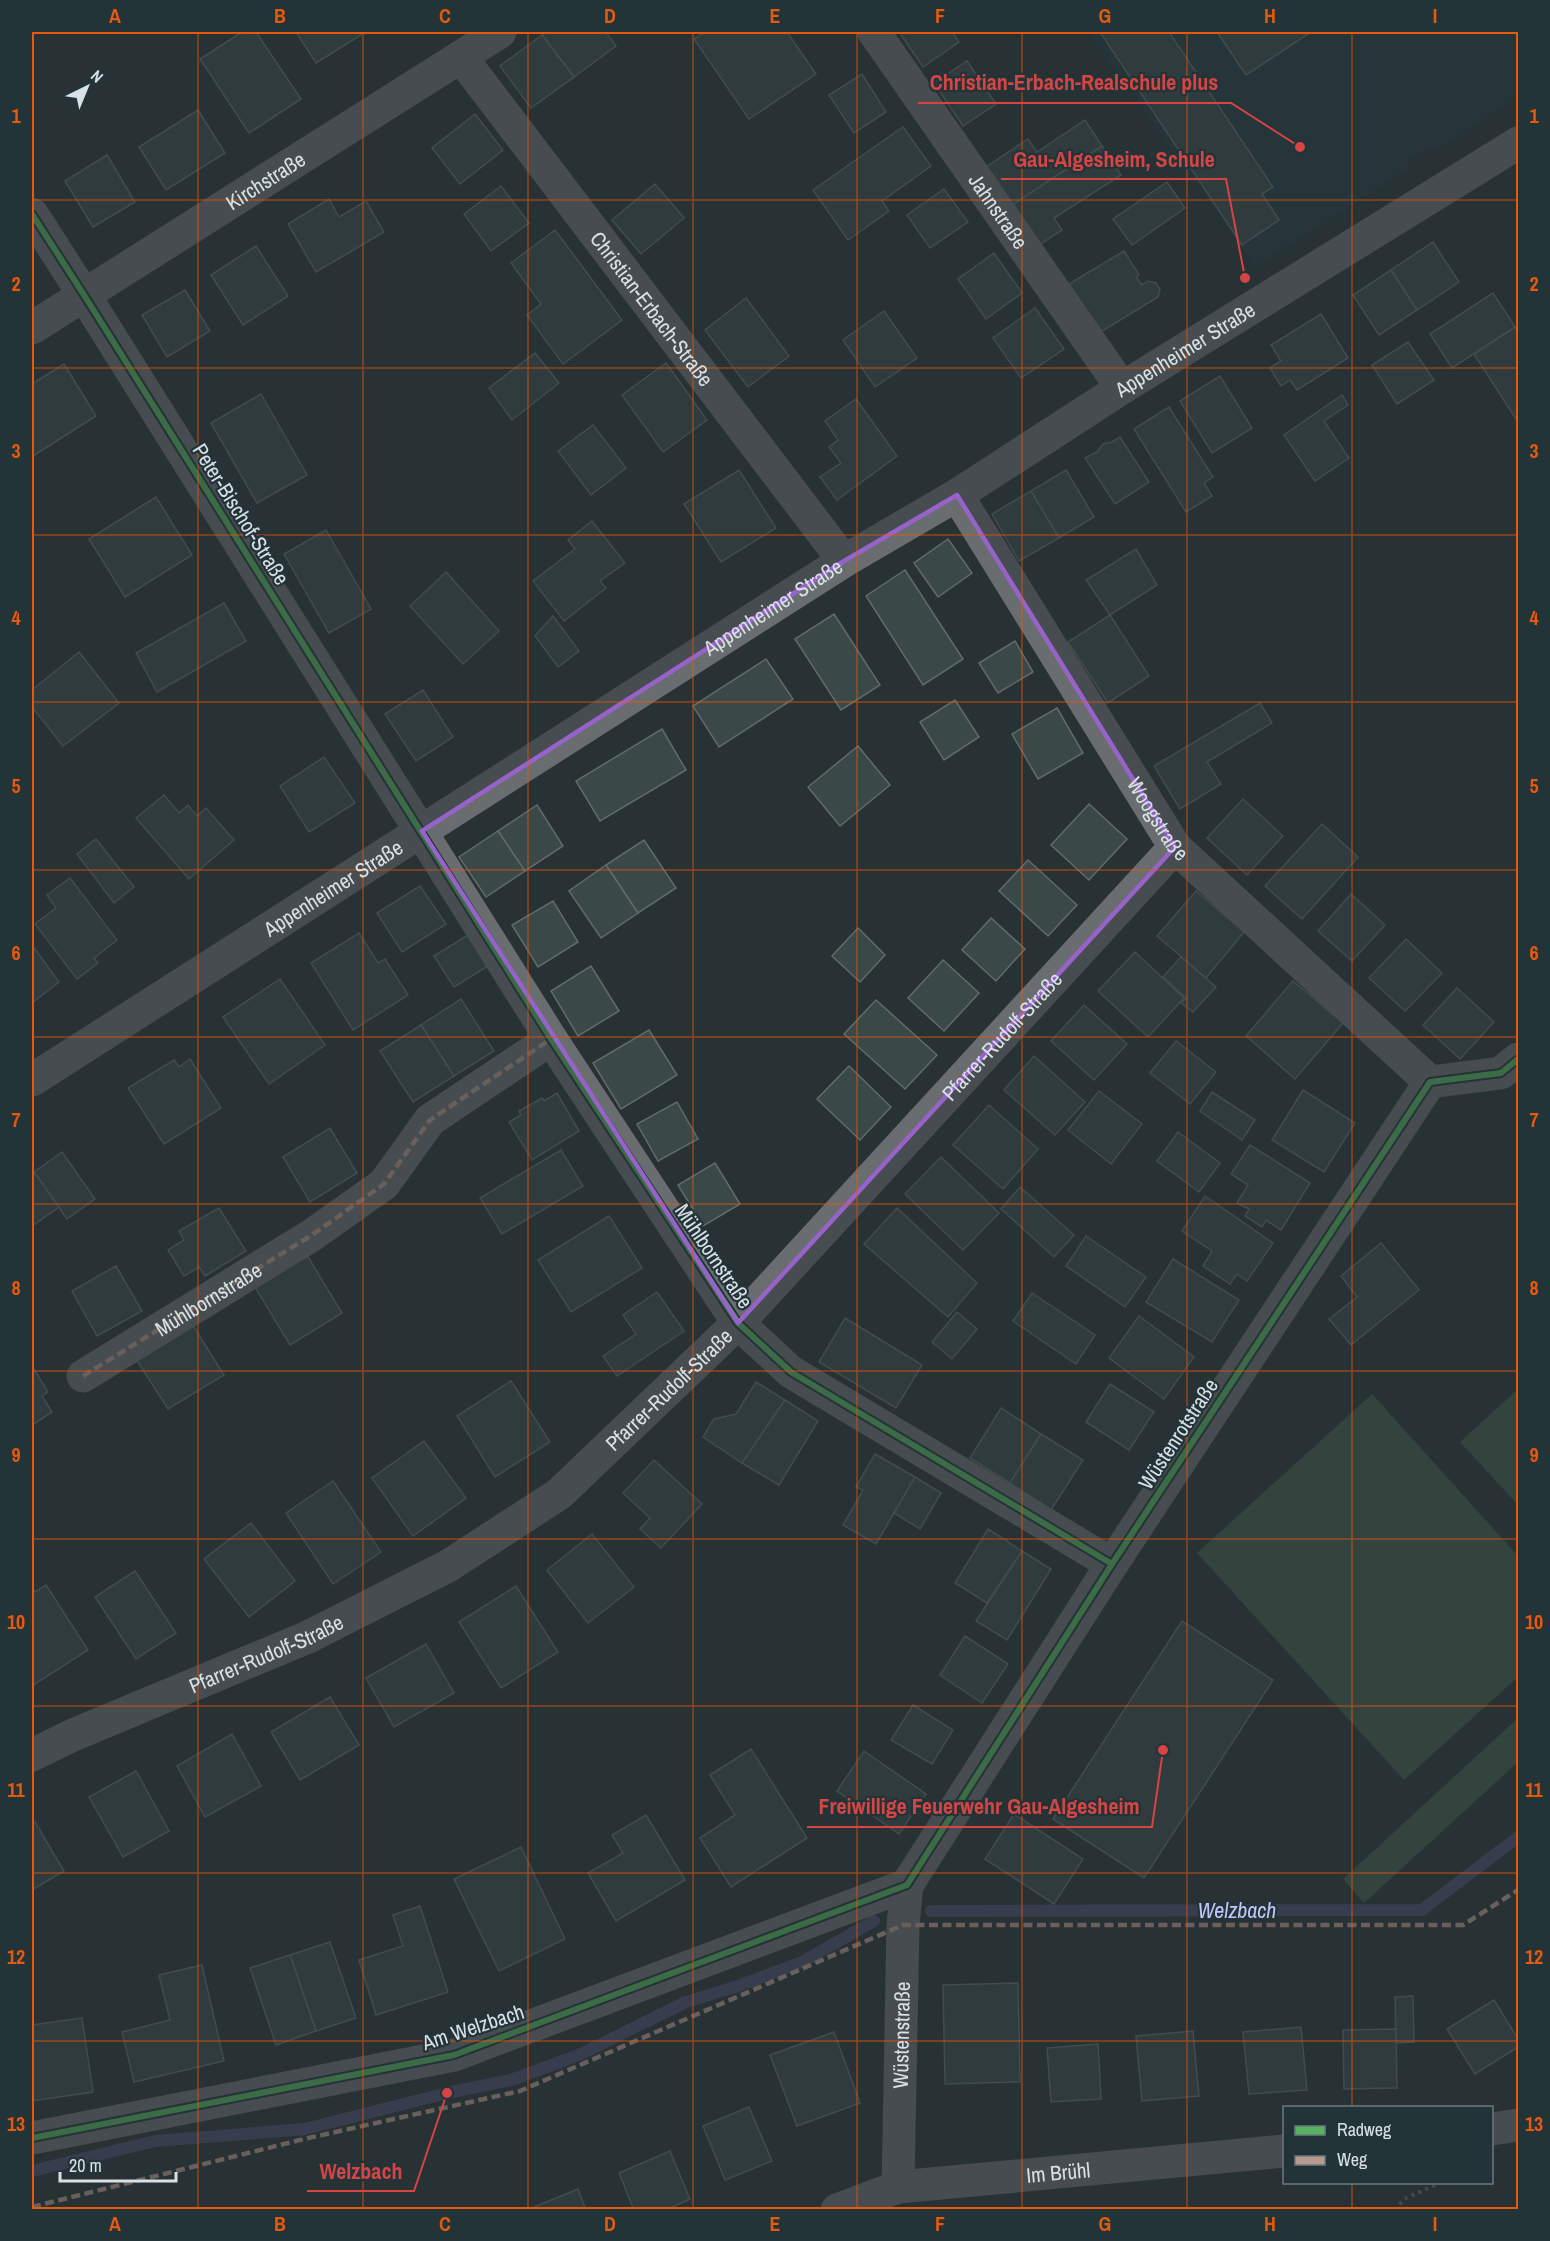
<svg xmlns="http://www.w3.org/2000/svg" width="1550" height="2241" viewBox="0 0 1550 2241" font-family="'Archivo Narrow',sans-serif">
  <rect width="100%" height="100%" fill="#283134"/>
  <polygon fill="#233a41" points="1088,32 1518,32 1518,97 1437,150 1434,145 1420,153 1407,162 1410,167 1255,268"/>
  <g fill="#405b4d">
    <polygon points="1518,1389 1518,1505 1460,1442"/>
    <polygon points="1372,1394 1518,1556 1518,1677 1404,1780 1197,1553"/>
    <polygon points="1518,1718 1518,1762 1364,1903 1343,1879"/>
  </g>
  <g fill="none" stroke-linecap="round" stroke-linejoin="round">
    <g stroke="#4b4d6c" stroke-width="12">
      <polyline points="931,1911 1422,1910 1518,1837"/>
      <polyline points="32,2171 155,2141 305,2129 447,2093 511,2080 579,2055 686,2002 738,1986 802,1962 874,1921"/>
    </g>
  </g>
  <g fill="#3a4848" stroke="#626a6b" stroke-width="1.5">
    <polygon points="242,32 256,32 301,99 249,133 200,59"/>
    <polygon points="296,32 359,32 361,35 316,63"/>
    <polygon points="547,32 606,32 616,46 574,77 542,35"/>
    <polygon points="705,32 787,32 816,74 749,119 694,39"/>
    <polygon points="899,32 952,32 959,42 923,67"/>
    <polygon points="1100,32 1169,32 1273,187 1262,194 1279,220 1242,245"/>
    <polygon points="1217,32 1311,32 1246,75"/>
    <polygon points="542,35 574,77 531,108 500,66"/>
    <polygon points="967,61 996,104 963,126 934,83"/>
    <polygon points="862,74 886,112 854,133 829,95"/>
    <polygon points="198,110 225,153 166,190 139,147"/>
    <polygon points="475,114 503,150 460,184 432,148"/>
    <polygon points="1085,120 1102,146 1009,207 983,169 1028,139 1037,152"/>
    <polygon points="903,127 931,166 882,201 889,211 848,240 813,190"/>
    <polygon points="1102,146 1121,175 1054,218 1062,230 1035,248 1009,207"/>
    <polygon points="107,155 135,202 93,227 65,181"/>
    <polygon points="1167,182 1185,208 1132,245 1113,219"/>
    <polygon points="655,184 684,218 641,254 612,220"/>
    <polygon points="501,186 529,223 491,251 464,214"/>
    <polygon points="944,189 968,222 930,248 907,215"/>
    <polygon points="329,199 339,217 366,201 384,232 316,272 288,224"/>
    <polygon points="555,230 622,320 563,364 527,315 541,304 511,263"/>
    <polygon points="1433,242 1459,282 1417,310 1391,270"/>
    <polygon points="256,246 288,296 243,325 211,275"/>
    <polygon points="1124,251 1139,275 1136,277 1142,285 1148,281 1156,283 1160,290 1158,297 1099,333 1069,284"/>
    <polygon points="994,253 1022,293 986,319 958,279"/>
    <polygon points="1391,270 1417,310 1379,335 1353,295"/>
    <polygon points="185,290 210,331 167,357 142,315"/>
    <polygon points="1493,293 1515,327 1452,368 1430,334"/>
    <polygon points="746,298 789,356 748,387 705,330"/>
    <polygon points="1035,308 1064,349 1021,378 993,338"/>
    <polygon points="884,311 917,358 875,387 843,340"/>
    <polygon points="1321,314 1348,358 1297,390 1290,380 1281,386 1270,368 1281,361 1271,345"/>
    <polygon points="1515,327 1518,332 1518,417 1516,419 1474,354"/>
    <polygon points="1408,342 1434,380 1397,404 1372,365"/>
    <polygon points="535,353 559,383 512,420 489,388"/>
    <polygon points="666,363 707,420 663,452 622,395"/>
    <polygon points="64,364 96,416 33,456 32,453 32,384"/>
    <polygon points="1220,376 1252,428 1212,453 1180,401"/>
    <polygon points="261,394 307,475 257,503 211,423"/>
    <polygon points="1342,395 1348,405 1324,421 1349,458 1315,481 1284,435"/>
    <polygon points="856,399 897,456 837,500 820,477 841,463 829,447 838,440 825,421"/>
    <polygon points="1169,407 1213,477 1204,483 1212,496 1186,512 1134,429"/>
    <polygon points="593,425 626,468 591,495 558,451"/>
    <polygon points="1120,437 1149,482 1115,504 1085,458 1097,452 1103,444 1112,442"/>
    <polygon points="739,470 776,528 721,562 684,504"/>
    <polygon points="1066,470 1094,517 1059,538 1031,491"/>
    <polygon points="1031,491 1059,538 1019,561 992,514"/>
    <polygon points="156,497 192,555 125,597 89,539"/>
    <polygon points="592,521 625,563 600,581 606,588 564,621 533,581 575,549 568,540"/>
    <polygon points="326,530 371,609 329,633 284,554"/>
    <polygon points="948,539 972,573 938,597 914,563"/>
    <polygon points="1136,549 1157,585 1110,615 1086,580"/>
    <polygon points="905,570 963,659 923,685 866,596"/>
    <polygon points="446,572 499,631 463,664 410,606"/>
    <polygon points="224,603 246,641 157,692 136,653"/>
    <polygon points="834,614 880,685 841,710 795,639"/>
    <polygon points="1110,615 1149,676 1108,703 1068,642"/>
    <polygon points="553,616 579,651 558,667 535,636"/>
    <polygon points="1015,641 1033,672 998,693 979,663"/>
    <polygon points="79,652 119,703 63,746 32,707 32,690"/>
    <polygon points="766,659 793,699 719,747 693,706"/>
    <polygon points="423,690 453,737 416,761 385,714"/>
    <polygon points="955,700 979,737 944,760 920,722"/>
    <polygon points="1260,703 1272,723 1207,762 1221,784 1180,809 1154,766"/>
    <polygon points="1057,708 1083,753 1038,779 1012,734"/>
    <polygon points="662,729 686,770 600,821 576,781"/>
    <polygon points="858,746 890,785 840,826 808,787"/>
    <polygon points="324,757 355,803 309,832 280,786"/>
    <polygon points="164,795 179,813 188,805 197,816 206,808 234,840 189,879 136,818"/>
    <polygon points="1243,799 1283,836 1247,875 1207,838"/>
    <polygon points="1089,804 1127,839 1089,880 1051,845"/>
    <polygon points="537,805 563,846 525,871 498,831"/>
    <polygon points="1322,824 1358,857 1302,919 1265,886"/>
    <polygon points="498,831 525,871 486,897 459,857"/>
    <polygon points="96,839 134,887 114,903 77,854"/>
    <polygon points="644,840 676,888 638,913 606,865"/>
    <polygon points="1028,860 1077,905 1048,936 999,891"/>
    <polygon points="606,865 638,913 601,938 569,891"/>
    <polygon points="70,878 117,940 94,958 98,963 77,979 35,924 56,908 47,895"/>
    <polygon points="420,886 446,924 402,952 377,913"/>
    <polygon points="1196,891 1244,932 1206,978 1157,936"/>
    <polygon points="1351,894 1385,925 1352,961 1318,931"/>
    <polygon points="553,901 578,942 538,967 512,925"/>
    <polygon points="991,918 1025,949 996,981 962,950"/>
    <polygon points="858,928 885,955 860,982 832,956"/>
    <polygon points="359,933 378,963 385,959 408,995 353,1030 311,963"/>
    <polygon points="468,935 488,966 454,987 434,956"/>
    <polygon points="1406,939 1442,973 1405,1011 1369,978"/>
    <polygon points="32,945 59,982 32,1003"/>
    <polygon points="1135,952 1184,998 1148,1037 1098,991"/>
    <polygon points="1181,957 1216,987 1193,1012 1181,1003 1186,998 1163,977"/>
    <polygon points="943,960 979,993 944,1031 908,998"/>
    <polygon points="591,966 619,1011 578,1036 551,991"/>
    <polygon points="280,979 325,1045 269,1084 223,1017"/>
    <polygon points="1293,981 1343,1023 1295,1079 1246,1036"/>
    <polygon points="1457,988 1494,1022 1460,1059 1423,1025"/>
    <polygon points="461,999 494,1051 454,1076 421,1025"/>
    <polygon points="876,1000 937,1055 905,1089 844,1034"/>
    <polygon points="1084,1005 1127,1044 1094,1080 1051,1041"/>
    <polygon points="421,1025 454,1076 413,1102 380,1051"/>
    <polygon points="649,1030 677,1075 621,1109 593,1063"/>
    <polygon points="1176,1041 1216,1072 1190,1104 1150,1073"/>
    <polygon points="1034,1056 1085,1102 1055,1135 1004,1090"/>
    <polygon points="190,1059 221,1108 164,1144 128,1088 174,1060 179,1067"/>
    <polygon points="849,1066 891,1107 860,1140 817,1099"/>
    <polygon points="1303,1090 1355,1123 1324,1172 1272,1140"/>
    <polygon points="1099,1091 1142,1124 1111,1164 1068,1130"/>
    <polygon points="1212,1092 1255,1120 1242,1140 1200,1111"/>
    <polygon points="557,1093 579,1131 532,1160 509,1122 521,1115 519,1111 542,1098 544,1101"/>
    <polygon points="677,1102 698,1139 658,1161 637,1124"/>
    <polygon points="989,1105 1038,1149 1003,1189 953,1145"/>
    <polygon points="330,1128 357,1173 310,1202 283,1157"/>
    <polygon points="1178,1132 1220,1163 1199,1192 1157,1161"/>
    <polygon points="1250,1145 1310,1183 1281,1230 1266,1220 1262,1227 1245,1216 1249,1209 1237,1203 1248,1185 1231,1174"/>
    <polygon points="561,1150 583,1186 502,1234 480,1198"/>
    <polygon points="62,1152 95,1199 67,1219 34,1172"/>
    <polygon points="941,1157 999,1213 963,1250 905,1194"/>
    <polygon points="715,1163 740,1204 703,1226 678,1185"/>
    <polygon points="32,1169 59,1207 32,1226"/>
    <polygon points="1020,1187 1074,1235 1054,1257 1001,1209"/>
    <polygon points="1205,1196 1273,1243 1247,1281 1237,1274 1230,1284 1203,1266 1212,1251 1182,1231"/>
    <polygon points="219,1208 246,1251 205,1276 199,1267 184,1276 168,1250 184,1240 179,1231"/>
    <polygon points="897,1208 977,1283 948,1317 864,1244"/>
    <polygon points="609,1216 642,1268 571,1312 538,1260"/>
    <polygon points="1086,1236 1146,1277 1125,1307 1066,1266"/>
    <polygon points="1381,1243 1419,1290 1351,1345 1329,1319 1357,1297 1341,1276"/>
    <polygon points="305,1252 342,1313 290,1345 253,1284"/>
    <polygon points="1173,1259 1239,1300 1212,1342 1146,1302"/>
    <polygon points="116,1266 142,1311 97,1336 72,1291"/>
    <polygon points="657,1292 684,1331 617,1376 603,1356 636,1334 623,1315"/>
    <polygon points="1032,1293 1095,1335 1076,1364 1013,1321"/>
    <polygon points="957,1312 977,1329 952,1359 932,1342"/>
    <polygon points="1139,1316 1194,1357 1164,1399 1109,1358"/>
    <polygon points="845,1318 922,1365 896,1408 819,1362"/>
    <polygon points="192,1324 224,1375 168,1409 136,1359"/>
    <polygon points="32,1366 48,1392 42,1396 52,1412 32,1425"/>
    <polygon points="511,1381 550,1442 495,1477 457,1416"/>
    <polygon points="756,1382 785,1400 742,1463 703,1437 714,1419 736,1414"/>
    <polygon points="1110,1384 1154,1412 1129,1450 1086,1422"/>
    <polygon points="785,1400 818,1421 779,1485 742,1463"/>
    <polygon points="1001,1408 1041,1434 1010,1483 970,1458"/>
    <polygon points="1041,1434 1083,1460 1051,1510 1010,1483"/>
    <polygon points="424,1441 466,1498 413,1536 372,1478"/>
    <polygon points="875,1454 915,1477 876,1544 843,1525 863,1490 856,1487"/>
    <polygon points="654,1460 702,1504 661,1548 640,1529 650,1518 623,1493"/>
    <polygon points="915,1477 941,1493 920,1529 894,1513"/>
    <polygon points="333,1481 381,1552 333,1584 286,1513"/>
    <polygon points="251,1523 295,1581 249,1617 204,1559"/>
    <polygon points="988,1529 1022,1551 987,1603 955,1583"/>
    <polygon points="592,1534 634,1587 588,1623 547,1570"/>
    <polygon points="1022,1551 1051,1569 1007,1640 976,1621"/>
    <polygon points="135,1571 176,1633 136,1659 95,1597"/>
    <polygon points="46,1585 88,1650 32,1686 32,1586 35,1592"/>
    <polygon points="516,1586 558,1652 501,1688 459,1622"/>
    <polygon points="1182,1621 1273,1680 1144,1878 1053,1819"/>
    <polygon points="965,1636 1008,1664 982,1703 940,1675"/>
    <polygon points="426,1644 454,1693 394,1727 366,1678"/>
    <polygon points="330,1697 359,1745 300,1780 271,1732"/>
    <polygon points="913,1705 953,1730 932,1764 891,1740"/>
    <polygon points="232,1734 261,1786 205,1817 177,1766"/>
    <polygon points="751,1749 807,1838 731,1887 700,1838 735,1815 710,1775"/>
    <polygon points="864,1751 926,1794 899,1834 837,1791"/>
    <polygon points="136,1771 169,1831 123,1857 89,1797"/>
    <polygon points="1014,1814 1083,1859 1054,1904 985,1859"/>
    <polygon points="646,1815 685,1880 616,1921 588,1873 623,1853 612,1835"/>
    <polygon points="35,1822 64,1871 32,1890 32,1824"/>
    <polygon points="521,1847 565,1939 499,1971 454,1879"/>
    <polygon points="420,1906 448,1992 376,2015 359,1960 403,1946 393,1915"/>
    <polygon points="330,1942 356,2018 316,2031 290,1955"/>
    <polygon points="290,1955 316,2031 276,2045 250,1968"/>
    <polygon points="202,1965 224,2061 134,2082 122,2032 170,2020 159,1975"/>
    <polygon points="1018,1983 1020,2082 945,2084 943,1985"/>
    <polygon points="1413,1996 1414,2042 1396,2043 1395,1997"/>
    <polygon points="1494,2000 1518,2039 1518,2047 1475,2074 1447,2029"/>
    <polygon points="82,2018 93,2092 32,2101 32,2025"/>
    <polygon points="1301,2027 1307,2090 1249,2094 1243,2032"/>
    <polygon points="1396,2029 1397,2088 1344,2089 1343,2030"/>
    <polygon points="1193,2031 1199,2096 1142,2101 1136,2036"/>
    <polygon points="834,2032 860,2103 797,2126 770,2055"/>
    <polygon points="1098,2044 1101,2099 1051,2102 1047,2048"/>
    <polygon points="749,2107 772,2161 725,2180 703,2126"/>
    <polygon points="670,2151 690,2199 666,2210 634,2210 619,2173"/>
    <polygon points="578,2189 586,2210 527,2210"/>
  </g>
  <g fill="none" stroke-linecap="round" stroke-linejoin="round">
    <polyline stroke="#64686a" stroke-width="4" stroke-dasharray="3 4.5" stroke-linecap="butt" points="1395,2210 1404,2199 1442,2182"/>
    <g stroke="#6a6d6f" stroke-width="33">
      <path id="s1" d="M874,32L1122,388"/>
      <path id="s2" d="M461,57L844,561"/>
      <polyline points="32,214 84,295 551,1039 738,1323 791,1372 1112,1564"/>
      <path id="s3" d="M32,328L500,32"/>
      <path id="s4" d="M957,495L1175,847L1430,1082"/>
      <path id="s5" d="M32,1080L844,561L957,495L1122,388L1518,143"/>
      <polyline points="83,1376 312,1235 384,1184 430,1120 551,1039"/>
      <path id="s6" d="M32,1755L73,1735L308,1637L448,1566L559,1494L738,1323L1175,847"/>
      <polyline points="1492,2129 1518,2125"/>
      <polyline points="32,2138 454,2055 907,1885"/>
      <path id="s7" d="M898,2187L903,1925L907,1885L1112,1564L1430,1082L1501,1073L1518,1059"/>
      <path id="s8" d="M837,2210L898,2187L1284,2151"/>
    </g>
    <g stroke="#b69a8f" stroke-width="4.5" stroke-dasharray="9 4.5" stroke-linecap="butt">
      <path id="s9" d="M83,1376L312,1235L384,1184L430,1120L551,1039"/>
      <polyline points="32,2207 304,2139 520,2091 903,1925 1463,1925 1518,1890"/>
    </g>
    <g stroke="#233439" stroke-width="10">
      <g id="cycleway">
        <polyline points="32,214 84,295 551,1039 738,1323 791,1372 1112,1564"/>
        <polyline points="32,2138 454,2055 907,1885 1112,1564 1430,1082 1501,1073 1518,1059"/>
      </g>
    </g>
    <use href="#cycleway" stroke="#56b35d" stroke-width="6"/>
  </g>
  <path d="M0 0H1550V2241H0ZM957,495L1175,847L738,1323L422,831L844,561Z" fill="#283134" fill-opacity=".55" fill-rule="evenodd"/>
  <path fill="none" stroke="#9763cb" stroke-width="4.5" stroke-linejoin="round" d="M957,495L1175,847L738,1323L422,831L844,561Z"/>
  <path fill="none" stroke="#e8590c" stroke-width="1.5" stroke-opacity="0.55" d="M198,32V2210M363,32V2210M528,32V2210M693,32V2210M857,32V2210M1022,32V2210M1187,32V2210M1352,32V2108M32,200H1518M32,368H1518M32,535H1518M32,702H1518M32,870H1518M32,1037H1518M32,1204H1518M32,1371H1518M32,1539H1518M32,1706H1518M32,1873H1518M32,2041H1518M1352,2182V2210"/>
  <g text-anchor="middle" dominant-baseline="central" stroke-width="4.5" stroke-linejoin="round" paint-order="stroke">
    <g font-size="21" fill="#d8e2e6" stroke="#233439">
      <text stroke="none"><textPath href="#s3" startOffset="276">Kirchstraße</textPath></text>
      <text stroke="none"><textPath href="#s1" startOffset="218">Jahnstraße</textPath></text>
      <text stroke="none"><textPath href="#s2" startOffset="316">Christian-Erbach-Straße</textPath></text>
      <text stroke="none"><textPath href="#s5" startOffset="1365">Appenheimer Straße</textPath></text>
      <text transform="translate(241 514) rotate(58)">Peter-Bischof-Straße</text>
      <text stroke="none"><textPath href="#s5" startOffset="879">Appenheimer Straße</textPath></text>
      <text stroke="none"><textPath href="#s4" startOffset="381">Woogstraße</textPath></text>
      <text stroke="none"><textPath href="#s5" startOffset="357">Appenheimer Straße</textPath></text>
      <text stroke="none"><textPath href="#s6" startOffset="1227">Pfarrer-Rudolf-Straße</textPath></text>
      <text transform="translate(714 1256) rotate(56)">Mühlbornstraße</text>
      <text stroke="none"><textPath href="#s9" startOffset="147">Mühlbornstraße</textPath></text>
      <text stroke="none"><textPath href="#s6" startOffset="741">Pfarrer-Rudolf-Straße</textPath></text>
      <text transform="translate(1178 1434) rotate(-57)">Wüstenrotstraße</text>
      <text stroke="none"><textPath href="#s6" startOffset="255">Pfarrer-Rudolf-Straße</textPath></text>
      <text transform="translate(473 2027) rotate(-18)">Am Welzbach</text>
      <text stroke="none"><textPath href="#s7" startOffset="152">Wüstenstraße</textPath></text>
      <text stroke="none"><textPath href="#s8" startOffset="226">Im Brühl</textPath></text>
    </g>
    <g font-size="22" font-style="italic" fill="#c3c6f8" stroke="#233439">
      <text x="1237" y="1910">Welzbach</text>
    </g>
  </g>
  <path fill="none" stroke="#d64444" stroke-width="2" d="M1300 147L1231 103H918M1245 278L1226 179H1001M1163 1750L1152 1827H807M447 2093L414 2191H307"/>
  <g fill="#d64444" stroke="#233439" stroke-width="2">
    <circle cx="1300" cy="147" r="6"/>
    <circle cx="1245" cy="278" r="6"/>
    <circle cx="1163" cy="1750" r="6"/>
    <circle cx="447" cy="2093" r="6"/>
  </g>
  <g font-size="22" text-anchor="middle" font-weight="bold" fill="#d64444" stroke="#233439" stroke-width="4.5" stroke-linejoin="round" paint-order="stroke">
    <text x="1074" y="90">Christian-Erbach-Realschule plus</text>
    <text x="1114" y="167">Gau-Algesheim, Schule</text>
    <text x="979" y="1814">Freiwillige Feuerwehr Gau-Algesheim</text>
    <text x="361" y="2179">Welzbach</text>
  </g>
  <rect width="1550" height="2241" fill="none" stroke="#233439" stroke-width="66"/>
  <rect x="1283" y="2106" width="210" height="78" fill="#233439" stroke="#6b7a7e" stroke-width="1.5"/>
  <rect x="1295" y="2126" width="30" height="9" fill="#56b35d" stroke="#6b7a7e" stroke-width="1.5"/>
  <text x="1337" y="2136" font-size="18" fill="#d8e2e6">Radweg</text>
  <rect x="1295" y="2156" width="30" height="9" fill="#b69a8f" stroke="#6b7a7e" stroke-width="1.5"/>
  <text x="1337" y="2166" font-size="18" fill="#d8e2e6">Weg</text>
  <g transform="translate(87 87) rotate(43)" stroke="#233439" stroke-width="4.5" paint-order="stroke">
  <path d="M0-4.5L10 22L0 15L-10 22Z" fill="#d8e2e6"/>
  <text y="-9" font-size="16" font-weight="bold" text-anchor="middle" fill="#d8e2e6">N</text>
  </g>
  <path d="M60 2172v9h116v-9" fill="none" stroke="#d8e2e6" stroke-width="3"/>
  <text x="69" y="2172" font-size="18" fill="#d8e2e6" stroke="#233439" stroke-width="4.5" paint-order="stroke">20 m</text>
  <rect x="33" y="33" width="1484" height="2175" fill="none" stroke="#e8590c" stroke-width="2"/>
  <g font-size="20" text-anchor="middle" font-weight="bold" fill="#e8590c">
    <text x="115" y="23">A</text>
    <text x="280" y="23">B</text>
    <text x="445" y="23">C</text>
    <text x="610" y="23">D</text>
    <text x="775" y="23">E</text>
    <text x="940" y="23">F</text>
    <text x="1105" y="23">G</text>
    <text x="1270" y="23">H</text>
    <text x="1435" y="23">I</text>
    <text x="16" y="123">1</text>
    <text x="1534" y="123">1</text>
    <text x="16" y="291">2</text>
    <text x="1534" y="291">2</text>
    <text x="16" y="458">3</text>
    <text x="1534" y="458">3</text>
    <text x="16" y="625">4</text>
    <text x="1534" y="625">4</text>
    <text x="16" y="793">5</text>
    <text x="1534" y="793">5</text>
    <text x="16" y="960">6</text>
    <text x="1534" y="960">6</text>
    <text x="16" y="1127">7</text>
    <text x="1534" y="1127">7</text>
    <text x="16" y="1295">8</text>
    <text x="1534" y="1295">8</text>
    <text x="16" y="1462">9</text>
    <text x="1534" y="1462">9</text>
    <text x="16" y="1629">10</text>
    <text x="1534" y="1629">10</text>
    <text x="16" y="1797">11</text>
    <text x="1534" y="1797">11</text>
    <text x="16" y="1964">12</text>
    <text x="1534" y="1964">12</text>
    <text x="16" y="2131">13</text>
    <text x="1534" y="2131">13</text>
    <text x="115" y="2231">A</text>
    <text x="280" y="2231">B</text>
    <text x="445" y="2231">C</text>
    <text x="610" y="2231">D</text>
    <text x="775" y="2231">E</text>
    <text x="940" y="2231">F</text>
    <text x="1105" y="2231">G</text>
    <text x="1270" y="2231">H</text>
    <text x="1435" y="2231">I</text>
  </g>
</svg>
